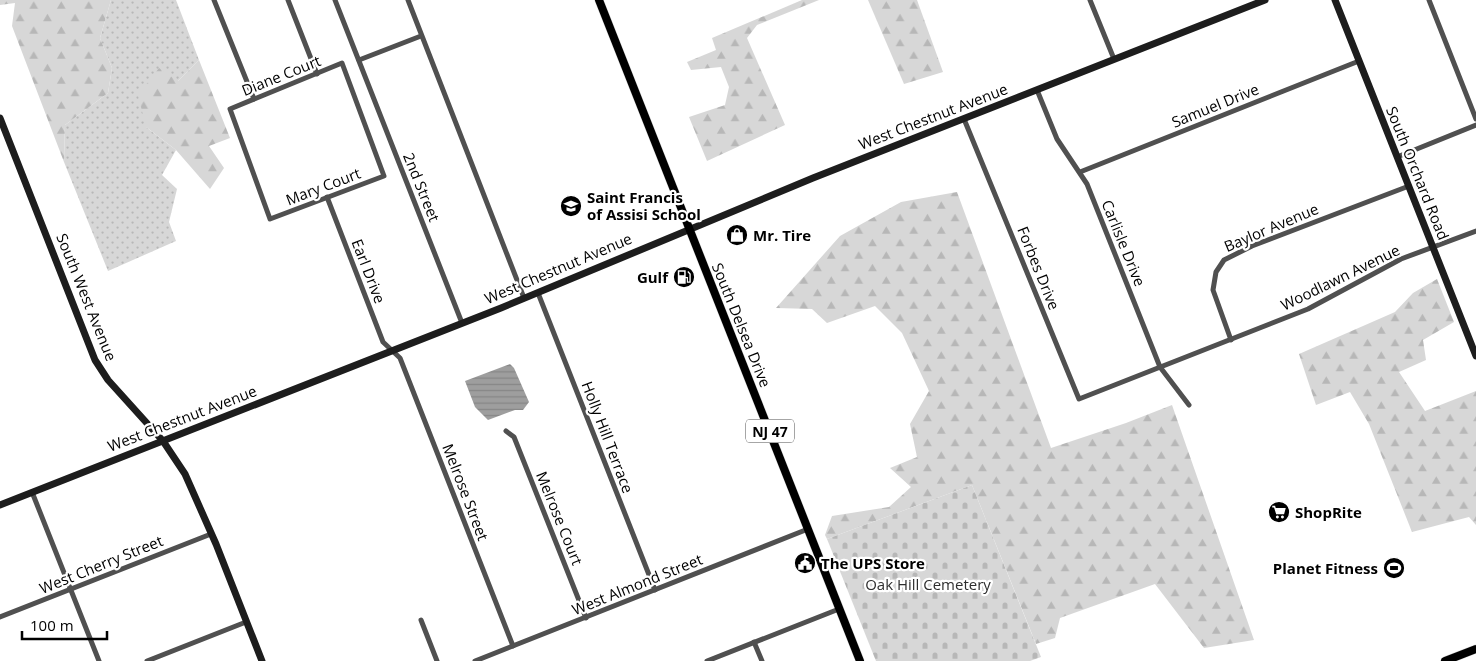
<svg xmlns="http://www.w3.org/2000/svg" width="1476" height="661" viewBox="0 0 1476 661" font-family="'Open Sans',sans-serif">
  <defs>
    <pattern id="grass-dots" width="8" height="8" patternUnits="userSpaceOnUse" patternTransform="scale(1.25)"><rect width="8" height="8" fill="#d7d7d7"/><path d="M2 2h.1M6 6h.1" fill="none" stroke="#b7b7b7" stroke-width="1.8" stroke-linecap="round"/></pattern>
    <pattern id="forest-firs" width="22" height="20" patternUnits="userSpaceOnUse" patternTransform="scale(1.25)"><rect width="22" height="20" fill="#d7d7d7"/><path d="M5 1l3.5 6h-7zM16 11l3.5 6h-7z" fill="#b7b7b7"/></pattern>
    <pattern id="cemetery-stones" width="16" height="16" patternUnits="userSpaceOnUse" patternTransform="scale(1.25)"><rect width="16" height="16" fill="#d7d7d7"/><path d="M2 7V4a2 2 0 0 1 4 0v3zM10 15v-3a2 2 0 0 1 4 0v3z" fill="#b7b7b7"/></pattern>
    <pattern id="water-rules" width="6" height="5" patternUnits="userSpaceOnUse" patternTransform="scale(1.25)"><rect width="6" height="5" fill="#9e9e9e"/><path d="M0 2.5h6" fill="none" stroke="#868686"/></pattern>
  </defs>
  <rect width="100%" height="100%" fill="#fff"/>
  <polygon fill="url(#grass-dots)" points="111,0 176,0 199,60 178,81 146,127 176,150 162,175 177,189 169,222 176,241 108,271 64,162 65,125 108,93 112,68 100,38"/>
  <g fill="url(#forest-firs)">
    <polygon points="0,0 111,0 100,38 112,68 108,93 65,125 64,162 12,26 15,3 0,5"/>
    <polygon points="802,0 819,0 757,25 747,38 785,125 707,161 689,117 725,105 729,87 721,67 691,70 687,62 716,50 712,38"/>
    <polygon points="868,0 917,0 943,72 904,84"/>
    <polygon points="199,60 230,138 209,146 224,168 210,189 176,150 146,127 138,95 159,68 178,81"/>
    <polygon points="957,192 1051,448 1126,423 1172,405 1254,640 1204,648 1155,584 1060,618 1055,638 1036,644 972,485 827,539 825,535 832,516 889,507 911,487 890,468 917,457 910,424 929,391 902,333 875,306 827,323 812,309 776,308 840,236 901,202"/>
    <polygon points="1437,279 1454,322 1423,340 1426,360 1399,372 1425,411 1476,391 1476,525 1469,517 1412,532 1369,424 1350,392 1316,405 1299,354 1395,312 1413,293"/>
  </g>
  <polygon fill="url(#cemetery-stones)" points="972,485 1041,657 1030,661 876,661 827,539"/>
  <polygon fill="url(#water-rules)" points="510,364 514,368 529,402 523,410 515,410 488,420 475,407 465,381"/>
  <g fill="none" stroke-linecap="round" stroke-linejoin="round">
    <g stroke="#dbdbdb" stroke-width="9">
      <g id="primary">
        <polyline points="599,0 860,661"/>
        <polyline points="1445,661 1476,649"/>
      </g>
    </g>
    <g stroke="#505050" stroke-width="5">
      <polyline points="214,0 254,99"/>
      <polyline points="288,0 317,74"/>
      <polyline points="335,0 462,323"/>
      <polyline points="408,0 524,298"/>
      <polyline points="1090,0 1114,59"/>
      <polyline points="1429,0 1476,119"/>
      <polyline points="359,60 421,36"/>
      <polygon points="342,63 384,176 270,219 230,109"/>
      <polyline points="1037,90 1057,139 1087,184 1160,367 1189,405"/>
      <polyline points="964,119 1079,399 1308,309 1401,259 1476,231"/>
      <polyline points="1397,157 1476,125"/>
      <polyline points="1080,172 1359,61"/>
      <polyline points="327,197 383,342 400,358 513,646"/>
      <polyline points="538,293 655,590"/>
      <polyline points="1231,340 1213,290 1216,272 1224,260 1252,246 1409,186"/>
      <polyline points="506,431 514,437 586,618"/>
      <polyline points="32,492 99,661"/>
      <polyline points="0,617 211,534"/>
      <polyline points="421,620 437,661"/>
      <polyline points="754,642 762,661"/>
      <polyline points="147,661 246,622"/>
      <polyline points="475,661 808,529"/>
      <polyline points="707,661 839,609"/>
    </g>
    <g stroke="#1d1d1d" stroke-width="7">
      <polyline points="1335,0 1476,356"/>
      <polyline points="0,118 95,360 108,380 163,441 185,474 216,544 262,661"/>
      <polyline points="0,505 501,308 813,178 1265,0"/>
    </g>
    <use href="#primary" stroke="#000" stroke-width="8"/>
  </g>
  <defs>
    <g id="school-disc" transform="scale(1.125)"><circle r="9.5" fill="#000" stroke="#fff"/><path d="M0-5L7-2L0 1L-7-2ZM-4 1L0 2.5L4 1V4Q0 6-4 4Z" fill="#fff"/></g>
    <g id="shop-disc" transform="scale(1.125)"><circle r="9.5" fill="#000" stroke="#fff"/><path d="M-5-2.5h2.3a2.7 3.5 0 0 1 5.4 0H5L5.5 6h-11ZM-1.5-2.5h3a1.5 2.3 0 0 0-3 0Z" fill="#fff"/></g>
    <g id="fuel-disc" transform="scale(1.125)"><circle r="9.5" fill="#000" stroke="#fff"/><path d="M-5.5-6h7V0h2V4h1.3V-2.5L3-4.5l.8-.8L6-3V5H2.5V1h-1V6h-7ZM-4.2-4.7v3.2H.2V-4.7Z" fill="#fff"/></g>
    <g id="supermarket-disc" transform="scale(1.125)"><circle r="9.5" fill="#000" stroke="#fff"/><path d="M-6-5.5h2.5l.6 2H6L4.5 2H-2.5L-4.4-4H-6ZM-1.5 3.2a1.3 1.3 0 1 0 .1 0ZM3 3.2a1.3 1.3 0 1 0 .1 0Z" fill="#fff"/></g>
    <g id="civic-disc" transform="scale(1.125)"><circle r="9.5" fill="#000" stroke="#fff"/><path d="M-.6-6.5H3V-4.5H.6V-3L4-1V1h2V6H-6V1h2V-1L-.6-3ZM-1.2 2.5V6h2.4V2.5Z" fill="#fff"/></g>
    <g id="stadium-disc" transform="scale(1.125)"><circle r="9.5" fill="#000" stroke="#fff"/><path d="M0-5a6.5 5 0 1 0 0 10a6.5 5 0 1 0 0-10ZM-3.5-1.8h7v3.6h-7Z" fill="#fff"/></g>
  </defs>
  <g fill-rule="evenodd">
    <use href="#school-disc" x="571" y="206"/>
    <use href="#shop-disc" x="737" y="235"/>
    <use href="#fuel-disc" x="684" y="277"/>
    <use href="#supermarket-disc" x="1279" y="512"/>
    <use href="#civic-disc" x="805" y="563"/>
    <use href="#stadium-disc" x="1394" y="568"/>
  </g>
  <g text-anchor="middle" dominant-baseline="central" stroke-width="4.5" stroke-linejoin="round" paint-order="stroke">
    <rect fill="#fff" stroke="#4c4c4c" stroke-width="1" x="746" y="419.5" width="48" height="23" rx="4"/>
    <g font-size="14" font-weight="bold" fill="#000">
      <text x="770" y="431">NJ 47</text>
    </g>
    <g font-size="15" fill="#000" stroke="#fff">
      <text transform="translate(281 75) rotate(-22)">Diane Court</text>
      <text transform="translate(1215 105) rotate(-22)">Samuel Drive</text>
      <text transform="translate(933 116) rotate(-21)">West Chestnut Avenue</text>
      <text transform="translate(1418 173) rotate(68)">South Orchard Road</text>
      <text transform="translate(323 186) rotate(-21)">Mary Court</text>
      <text transform="translate(422 187) rotate(68)">2nd Street</text>
      <text transform="translate(1271 227) rotate(-23)">Baylor Avenue</text>
      <text transform="translate(1124 243) rotate(68)">Carlisle Drive</text>
      <text transform="translate(558 268) rotate(-23)">West Chestnut Avenue</text>
      <text transform="translate(1039 268) rotate(68)">Forbes Drive</text>
      <text transform="translate(369 271) rotate(69)">Earl Drive</text>
      <text transform="translate(1340 277) rotate(-26)">Woodlawn Avenue</text>
      <text transform="translate(87 297) rotate(68)">South West Avenue</text>
      <text transform="translate(742 325) rotate(68)">South Delsea Drive</text>
      <text transform="translate(182 418) rotate(-21)">West Chestnut Avenue</text>
      <text transform="translate(608 437) rotate(69)">Holly Hill Terrace</text>
      <text transform="translate(466 492) rotate(69)">Melrose Street</text>
      <text transform="translate(560 518) rotate(68)">Melrose Court</text>
      <text transform="translate(101 564) rotate(-22)">West Cherry Street</text>
      <text transform="translate(637 584) rotate(-22)">West Almond Street</text>
    </g>
    <g font-size="15" font-weight="bold" fill="#000" stroke="#fff" text-anchor="start">
      <text x="587" y="197">Saint Francis<tspan x="587" dy="17">of Assisi School</tspan></text>
      <text x="753" y="235">Mr. Tire</text>
      <text x="668" y="277" text-anchor="end">Gulf</text>
      <text x="1295" y="512">ShopRite</text>
      <text x="821" y="563">The UPS Store</text>
      <text x="1378" y="568" text-anchor="end">Planet Fitness</text>
    </g>
    <g font-size="15" fill="#2e2e2e" stroke="#fff">
      <text x="928" y="584">Oak Hill Cemetery</text>
    </g>
  </g>
  <path d="M22 631v8h85v-8" fill="none" stroke="#000000" stroke-width="2.5"/>
  <text x="30" y="631" font-size="15" fill="#000000" stroke="#ffffff" stroke-width="4" paint-order="stroke">100 m</text>
</svg>
